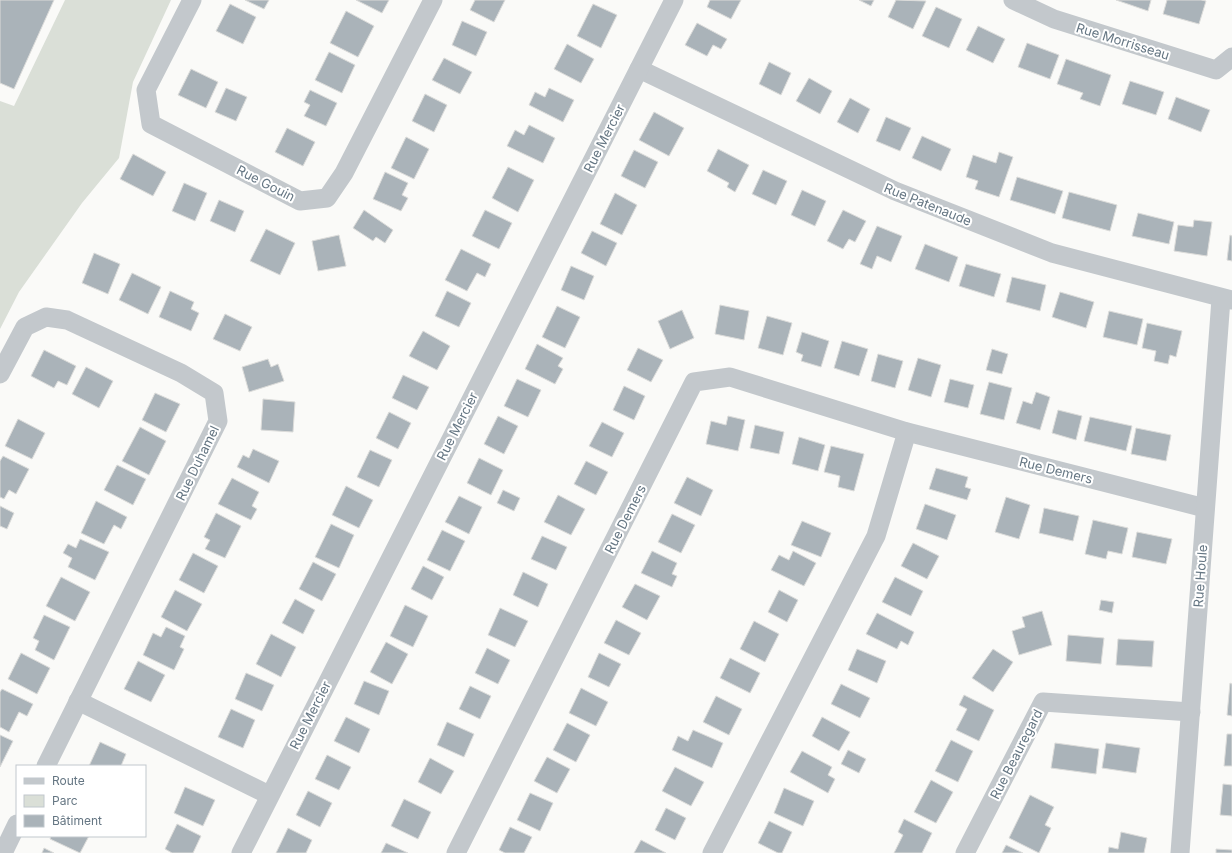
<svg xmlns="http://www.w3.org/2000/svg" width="1232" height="853" viewBox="0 0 1232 853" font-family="Inter,sans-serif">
  <rect width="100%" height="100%" fill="#fafaf8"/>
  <polygon fill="#dadfd7" points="65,0 171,0 133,82 119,158 82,203 19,292 0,329 0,101 14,106"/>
  <g fill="#aab3b9" stroke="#dcdcda">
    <polygon points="0,0 54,0 14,89 0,83"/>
    <polygon points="245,0 269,0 264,9"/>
    <polygon points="356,0 389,0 382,13"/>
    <polygon points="475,0 505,0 494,22 470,10"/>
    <polygon points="710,0 741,0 731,19 707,7"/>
    <polygon points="859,0 874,0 871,6"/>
    <polygon points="896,0 926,1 913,29 888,17"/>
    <polygon points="1116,0 1151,0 1148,11"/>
    <polygon points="1167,0 1201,0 1206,1 1199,24 1163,14"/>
    <polygon points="230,4 256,17 243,44 216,31"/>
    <polygon points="593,4 617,15 601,48 577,36"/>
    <polygon points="936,7 962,19 949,48 922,36"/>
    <polygon points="346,11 374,26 358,57 330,43"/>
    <polygon points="462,21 487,32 476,56 452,45"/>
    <polygon points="697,23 727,39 721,49 713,45 707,56 685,45"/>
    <polygon points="978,26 1005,39 993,63 966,50"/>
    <polygon points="1027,43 1059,55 1050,79 1018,67"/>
    <polygon points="567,44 594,59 581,83 554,69"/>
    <polygon points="329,52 355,65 342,93 315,80"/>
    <polygon points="444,58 472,72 460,94 432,80"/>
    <polygon points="1066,59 1111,75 1100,106 1080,99 1083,93 1057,84"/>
    <polygon points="769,62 791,73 781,95 759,84"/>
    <polygon points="191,69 218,82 206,108 178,95"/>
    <polygon points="809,78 832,91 820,114 796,101"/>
    <polygon points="1130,81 1164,92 1156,115 1122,104"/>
    <polygon points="226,88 247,97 236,121 215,112"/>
    <polygon points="549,88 574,100 563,122 529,105 535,92 545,97"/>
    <polygon points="310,90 337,103 326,126 304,116 310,105 304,102"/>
    <polygon points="425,94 447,105 434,132 412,121"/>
    <polygon points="1176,97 1210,110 1201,132 1168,119"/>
    <polygon points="850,98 870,109 858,133 837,122"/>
    <polygon points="654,112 684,128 669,156 639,140"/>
    <polygon points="886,117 911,128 900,151 876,141"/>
    <polygon points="529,125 555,138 543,163 507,146 515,130 524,135"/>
    <polygon points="287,128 315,142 303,166 275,152"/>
    <polygon points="922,136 951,149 941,171 912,158"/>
    <polygon points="406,137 429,149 414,179 391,168"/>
    <polygon points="718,149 749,165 735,192 727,187 729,183 707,171"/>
    <polygon points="634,150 658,162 645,188 621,176"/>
    <polygon points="999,152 1013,157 999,197 975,189 978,181 966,177 973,155 996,163"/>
    <polygon points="133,154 166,172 153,196 120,179"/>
    <polygon points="508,167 534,180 518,212 492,198"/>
    <polygon points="763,170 787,181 776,205 752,194"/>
    <polygon points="385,172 408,183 402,195 408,198 401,211 373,199"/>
    <polygon points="1017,177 1063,191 1055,214 1010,200"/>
    <polygon points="184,183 207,193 195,221 172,211"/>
    <polygon points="802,190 826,201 815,226 791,215"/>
    <polygon points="1069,192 1117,205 1110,231 1062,218"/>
    <polygon points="615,193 637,205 622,235 600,224"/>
    <polygon points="219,200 244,211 235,232 210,221"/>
    <polygon points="364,210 393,230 385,243 376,237 373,241 353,228"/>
    <polygon points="485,210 512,223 499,249 472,236"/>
    <polygon points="843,210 866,221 855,242 849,239 843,249 827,241"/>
    <polygon points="1138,213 1174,222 1169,244 1132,236"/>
    <polygon points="1194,220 1212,222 1207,256 1174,251 1178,225 1193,227"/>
    <polygon points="877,226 902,236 891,262 877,256 872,269 860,264"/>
    <polygon points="266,229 295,243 280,275 250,261"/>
    <polygon points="592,231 617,243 606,266 581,253"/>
    <polygon points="339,235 346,266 318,271 312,241"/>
    <polygon points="1230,235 1232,236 1232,261 1227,260"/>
    <polygon points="925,244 958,257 949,282 915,269"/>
    <polygon points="461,249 491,264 485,277 477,273 467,291 445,280"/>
    <polygon points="94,253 120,264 108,294 82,283"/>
    <polygon points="966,264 1001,274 994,297 959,286"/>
    <polygon points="571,266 594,276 584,300 561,290"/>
    <polygon points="132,273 161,287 148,314 119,300"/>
    <polygon points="1012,277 1046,285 1040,311 1006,302"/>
    <polygon points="170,291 194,302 191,309 199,313 191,331 159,317"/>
    <polygon points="447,291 471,303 459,327 435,316"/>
    <polygon points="1060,292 1094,302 1086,328 1052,317"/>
    <polygon points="720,305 749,311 744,340 715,334"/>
    <polygon points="557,306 580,317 565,348 542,337"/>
    <polygon points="682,310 694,338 670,349 658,321"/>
    <polygon points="1109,311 1143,319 1137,345 1103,337"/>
    <polygon points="225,314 252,327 240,351 213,339"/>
    <polygon points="767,316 792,323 783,355 758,348"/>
    <polygon points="1147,323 1182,331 1176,357 1170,355 1168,364 1154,361 1156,351 1142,348"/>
    <polygon points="423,331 450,346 437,370 409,356"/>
    <polygon points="802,332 829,341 821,367 801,361 803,355 796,352"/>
    <polygon points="842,341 868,349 859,376 834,368"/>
    <polygon points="537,344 563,358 558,366 563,369 555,384 525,369"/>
    <polygon points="638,348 663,360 651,382 627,370"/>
    <polygon points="992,349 1008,354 1002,374 986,370"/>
    <polygon points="44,350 76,366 67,385 58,381 54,388 31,376"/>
    <polygon points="878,354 903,361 895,388 871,381"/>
    <polygon points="918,358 941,365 931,397 908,390"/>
    <polygon points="268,359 271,367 278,364 284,381 249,392 242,367"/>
    <polygon points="86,367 113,381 99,408 72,394"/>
    <polygon points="403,375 429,387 417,410 392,398"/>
    <polygon points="517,379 541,390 528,417 504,406"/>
    <polygon points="950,379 974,385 968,408 944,402"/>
    <polygon points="989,382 1012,388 1004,420 980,414"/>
    <polygon points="624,386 645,396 634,420 613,410"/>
    <polygon points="1036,392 1050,397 1040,430 1016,423 1023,401 1032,404"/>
    <polygon points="155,393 180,404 166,432 142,420"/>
    <polygon points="263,399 295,402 293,432 261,430"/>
    <polygon points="1058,410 1082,416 1076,440 1052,433"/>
    <polygon points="389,412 411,423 398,449 376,438"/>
    <polygon points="498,416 518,426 504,454 484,444"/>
    <polygon points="728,416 745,420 738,451 706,444 711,421 726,425"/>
    <polygon points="1090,417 1132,426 1126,451 1084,441"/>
    <polygon points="18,419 45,433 32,459 5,446"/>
    <polygon points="602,422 624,433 612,457 589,446"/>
    <polygon points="755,425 784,432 779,454 750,448"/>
    <polygon points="140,427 166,441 149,475 122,461"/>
    <polygon points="1136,428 1171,435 1166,461 1131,454"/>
    <polygon points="799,437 825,445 818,471 792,464"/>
    <polygon points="831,446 864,454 854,491 838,487 840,476 824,472"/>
    <polygon points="253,449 279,461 269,483 237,467 243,455 249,458"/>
    <polygon points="370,450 392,460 379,487 357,477"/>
    <polygon points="3,456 29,469 16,494 9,490 4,499 0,497 0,461"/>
    <polygon points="479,458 503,470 491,495 467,483"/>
    <polygon points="586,461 608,472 596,495 574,484"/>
    <polygon points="117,465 146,479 133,505 104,490"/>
    <polygon points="936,468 968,477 965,487 971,489 967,500 929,489"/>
    <polygon points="687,477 713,490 701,516 674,503"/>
    <polygon points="232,478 259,492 252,506 257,509 251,520 218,504"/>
    <polygon points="346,486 373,500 359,528 332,515"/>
    <polygon points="503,490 520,498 514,511 497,503"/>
    <polygon points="558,495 585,509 571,535 544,522"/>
    <polygon points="459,496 482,507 469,534 445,522"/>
    <polygon points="1006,497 1030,505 1019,539 995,532"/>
    <polygon points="96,501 127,517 121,529 114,525 104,544 81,533"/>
    <polygon points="925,504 956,515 947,540 916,529"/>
    <polygon points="0,506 14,513 7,529 0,526"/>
    <polygon points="1044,508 1079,516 1073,541 1039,533"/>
    <polygon points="216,513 241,526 225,558 205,549 210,540 204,537"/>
    <polygon points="672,514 695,525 681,553 658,542"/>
    <polygon points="1093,520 1128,528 1122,554 1108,551 1106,559 1085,554"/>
    <polygon points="802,521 831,533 821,557 791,545"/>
    <polygon points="331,524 354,535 339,568 315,557"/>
    <polygon points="442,530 465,541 450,571 427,560"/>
    <polygon points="1137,532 1172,539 1166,564 1132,557"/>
    <polygon points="542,536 567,547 556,570 531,559"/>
    <polygon points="80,539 109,552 95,580 68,567 72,558 63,553 68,544 76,548"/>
    <polygon points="913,543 939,556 927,579 901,566"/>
    <polygon points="652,551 677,563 672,574 677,576 672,587 641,573"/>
    <polygon points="793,551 816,563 804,586 771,570 779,555 789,560"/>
    <polygon points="193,553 218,566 204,593 179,580"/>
    <polygon points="313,562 336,574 322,601 299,589"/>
    <polygon points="423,566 444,577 432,600 411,589"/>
    <polygon points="523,572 548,584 538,607 513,595"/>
    <polygon points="61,577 90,592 75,621 46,606"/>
    <polygon points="895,577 923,591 911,616 882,602"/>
    <polygon points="635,584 660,596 647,620 622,607"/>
    <polygon points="175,590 202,604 187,631 161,617"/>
    <polygon points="779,590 798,600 787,622 768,612"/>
    <polygon points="295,599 315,610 303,634 282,623"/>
    <polygon points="1101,600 1114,602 1112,613 1099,610"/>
    <polygon points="405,605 428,616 413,647 390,636"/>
    <polygon points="500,608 528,621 515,647 488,635"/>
    <polygon points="1042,611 1052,645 1019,655 1012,631 1025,627 1022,617"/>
    <polygon points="877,613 914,632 908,645 901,641 897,649 866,634"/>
    <polygon points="44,615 70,627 54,660 35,650 39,641 33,638"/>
    <polygon points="616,620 641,633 629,655 604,643"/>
    <polygon points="754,621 779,634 765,662 740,649"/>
    <polygon points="166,627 185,636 180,647 184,649 174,670 143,655 153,633 161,637"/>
    <polygon points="271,634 296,647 281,677 256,664"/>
    <polygon points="1068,635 1104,638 1101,664 1066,661"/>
    <polygon points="1118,639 1154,641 1152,667 1116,665"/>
    <polygon points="386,642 408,654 392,684 370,672"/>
    <polygon points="487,648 510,660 498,684 475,673"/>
    <polygon points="857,649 886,661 877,683 848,670"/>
    <polygon points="993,649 1013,662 993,692 972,678"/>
    <polygon points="21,653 50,668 37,694 8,679"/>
    <polygon points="599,653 621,664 609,687 588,677"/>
    <polygon points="730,658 760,673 750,693 720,678"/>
    <polygon points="138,661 165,675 151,702 124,689"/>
    <polygon points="246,673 274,685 262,711 235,699"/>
    <polygon points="364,681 389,691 379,715 354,704"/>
    <polygon points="1230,683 1232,684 1232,716 1227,715"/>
    <polygon points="841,684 870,698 860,718 831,704"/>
    <polygon points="470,686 491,696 480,719 459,709"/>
    <polygon points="581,688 608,702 596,726 569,713"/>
    <polygon points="2,689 33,704 27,716 19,712 9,732 0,727 0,692"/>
    <polygon points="964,695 994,710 979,741 956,730 967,709 959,705"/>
    <polygon points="716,696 742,709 729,735 703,722"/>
    <polygon points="231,709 255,720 243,748 218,737"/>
    <polygon points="346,717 370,729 359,753 334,741"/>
    <polygon points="822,717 850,732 839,751 812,736"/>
    <polygon points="447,722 474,734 464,757 437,745"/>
    <polygon points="567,723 590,735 576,762 553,750"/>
    <polygon points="693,730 723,743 712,768 672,750 678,736 688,741"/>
    <polygon points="1227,734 1232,734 1232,766 1224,766"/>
    <polygon points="0,735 13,741 0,767"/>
    <polygon points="951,740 973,751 958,782 935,771"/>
    <polygon points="100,742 126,754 121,766 89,766"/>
    <polygon points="1055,743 1099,749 1096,774 1051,768"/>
    <polygon points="1106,743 1140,748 1136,773 1102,768"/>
    <polygon points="848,750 866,759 859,773 841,764"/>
    <polygon points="802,751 832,767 828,775 835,779 828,793 790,772"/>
    <polygon points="327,755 351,767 339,790 315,779"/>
    <polygon points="547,757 570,769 557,793 534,781"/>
    <polygon points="430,758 454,771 441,794 418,782"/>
    <polygon points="675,767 704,782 691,806 662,791"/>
    <polygon points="931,780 953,792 936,823 914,812"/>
    <polygon points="1223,784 1232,785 1232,816 1220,815"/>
    <polygon points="185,787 215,800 203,826 174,813"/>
    <polygon points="784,788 814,801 803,826 774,813"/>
    <polygon points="308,791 332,803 320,827 296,815"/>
    <polygon points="530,793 553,803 540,831 517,820"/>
    <polygon points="1030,795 1054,807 1045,825 1051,828 1039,853 1009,838"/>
    <polygon points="404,799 431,812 418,839 391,826"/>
    <polygon points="666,808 686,818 675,840 655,830"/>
    <polygon points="904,819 932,833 922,853 894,853 903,835 898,832"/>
    <polygon points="769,821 792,832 782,853 778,853 758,843"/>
    <polygon points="177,824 201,836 193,853 172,853 165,849"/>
    <polygon points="510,827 532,837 524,853 505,853 499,850"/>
    <polygon points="288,828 312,840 306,853 276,853"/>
    <polygon points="1121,832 1147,838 1144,853 1108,853 1109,847 1118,849"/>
    <polygon points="51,836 89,836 80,853 50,839"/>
    <polygon points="641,840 666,853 634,853"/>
    <polygon points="386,843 408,853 381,853"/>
    <polygon points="1006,845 1023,853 1002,853"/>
    <polygon points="44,848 54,853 42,853"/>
    <polygon points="1216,849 1232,850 1232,853 1216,853"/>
  </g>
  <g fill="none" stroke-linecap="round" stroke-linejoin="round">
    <g stroke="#c3c8cc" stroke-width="19">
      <polyline points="192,0 146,90 151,124 300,201 327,198 344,173 433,0"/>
      <polyline points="1013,0 1054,19 1216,70 1232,57"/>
      <polyline points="639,69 895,191 1052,253 1232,300"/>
      <polyline points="0,374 25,327 46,317 67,320 181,373 214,393 218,421 46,766"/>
      <polyline points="78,701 269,795"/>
      <polyline points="3,853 17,824"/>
      <polyline points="241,853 674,0"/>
      <polyline points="456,853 694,382 730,377 907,432 1205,508"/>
      <polyline points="712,853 876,536 907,432"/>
      <polyline points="965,853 1043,702 1191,712"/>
      <polyline points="1180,853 1221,299"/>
    </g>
  </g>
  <g text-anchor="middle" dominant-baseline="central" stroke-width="4" stroke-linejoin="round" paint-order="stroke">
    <g font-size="13" fill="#657683" stroke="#fff">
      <text transform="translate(1123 41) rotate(17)">Rue Morrisseau</text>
      <text transform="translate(604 138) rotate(-63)">Rue Mercier</text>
      <text transform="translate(266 183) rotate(27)">Rue Gouin</text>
      <text transform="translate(928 204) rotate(22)">Rue Patenaude</text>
      <text transform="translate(457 426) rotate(-63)">Rue Mercier</text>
      <text transform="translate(197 463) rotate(-64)">Rue Duhamel</text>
      <text transform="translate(1056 470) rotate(14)">Rue Demers</text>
      <text transform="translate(625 519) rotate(-63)">Rue Demers</text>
      <text transform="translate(1200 576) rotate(-86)">Rue Houle</text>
      <text transform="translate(310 715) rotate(-63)">Rue Mercier</text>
      <text transform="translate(1016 754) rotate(-63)">Rue Beauregard</text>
    </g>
  </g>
  <rect x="16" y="765" width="130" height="72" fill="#ffffff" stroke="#c1c8cd"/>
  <rect x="24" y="778" width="20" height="6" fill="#c3c8cc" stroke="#c1c8cd"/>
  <text x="52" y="785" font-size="12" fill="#657683">Route</text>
  <rect x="24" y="795" width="20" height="12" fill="#dadfd7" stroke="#c1c8cd"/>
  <text x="52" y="805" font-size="12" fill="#657683">Parc</text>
  <rect x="24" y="815" width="20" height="12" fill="#aab3b9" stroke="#c1c8cd"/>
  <text x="52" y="825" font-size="12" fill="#657683">Bâtiment</text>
</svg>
